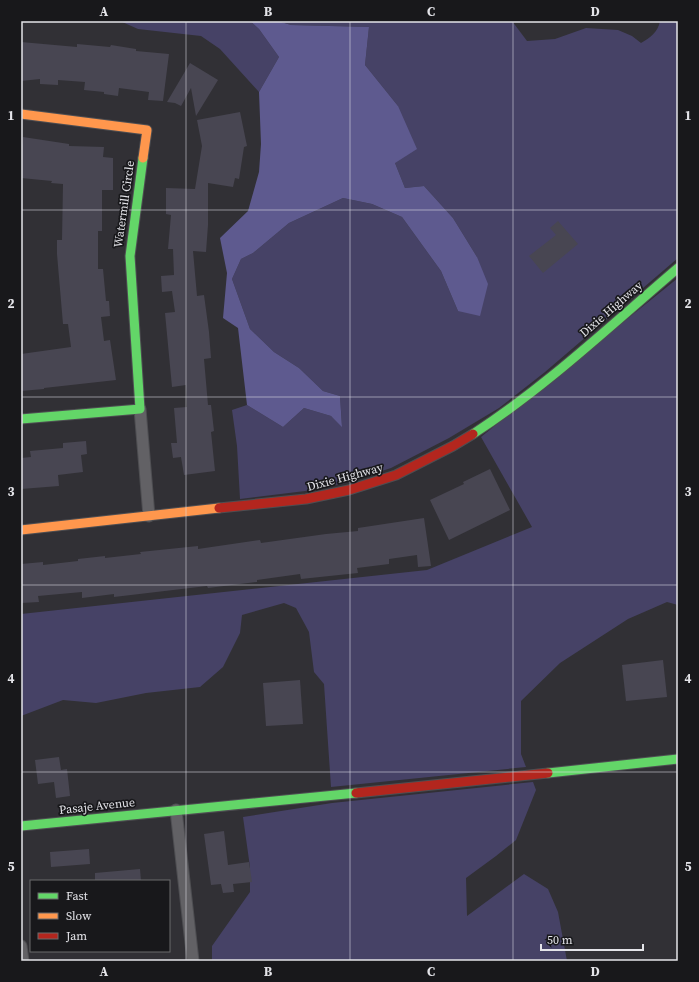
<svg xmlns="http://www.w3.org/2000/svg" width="699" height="982" viewBox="0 0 699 982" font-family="'Source Serif 4',serif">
  <rect width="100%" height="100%" fill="#313035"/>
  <g fill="#464266">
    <polygon points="120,21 250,21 259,29 279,57 259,92 220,49 201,36 138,29"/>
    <path d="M278,21H512L527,41L555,39L586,28L618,30L632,36L641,43C650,38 658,32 660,21H678V258L545,372L499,408L449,438L391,468L345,483L305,491L240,499L237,446L232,410L247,405L283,427L304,408L331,416L342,426L340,396L323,391L299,368L274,352L250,329L232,279L241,259L253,253L289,223L343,198L372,204L402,217L441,271L458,311L477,257L453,218L424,186L405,188L395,163L398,106L365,65L369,27L291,25Z"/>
    <polygon points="678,278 678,605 667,602 628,619 560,663 521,701 521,754 526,767 331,787 324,684 314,672 309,632 296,608 284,603 242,615 240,633 223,667 200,687 146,693 96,703 63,700 21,716 21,614 427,570 532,527 481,437"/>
    <polygon points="533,782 536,790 516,840 496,856 466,878 467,916 524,874 548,889 558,912 567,961 212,961 212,946 250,892 250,867 243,817 332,803"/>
  </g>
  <polygon fill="#5e5a8f" points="250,21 278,21 291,25 369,27 365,65 398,106 417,149 395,163 405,188 424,186 453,218 477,257 488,284 480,316 458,311 441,271 402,217 372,204 343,198 289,223 253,253 241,259 232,279 250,329 274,352 299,368 323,391 340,396 342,427 331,416 304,408 283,427 247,405 238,328 223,318 227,273 220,238 248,211 259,172 261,144 259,92 279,57 259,29"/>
  <g fill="#484652">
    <polygon points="21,42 77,47 77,44 110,47 111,45 136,49 136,51 169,54 163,101 148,100 149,92 119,88 118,96 104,94 104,92 84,90 85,82 58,80 58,85 40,84 40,79 21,81"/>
    <polygon points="190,63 218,80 196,116 191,88 181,106 175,103 167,102"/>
    <polygon points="240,112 247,146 244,147 239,179 235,178 233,187 208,183 208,225 206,252 193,251 197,296 204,295 209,332 211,358 204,359 208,405 211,405 214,431 211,432 215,471 184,475 181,457 173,458 171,443 177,443 174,408 187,407 186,385 172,387 165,313 175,312 172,291 162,292 161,276 174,275 173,249 168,249 171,215 166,214 166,188 195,189 202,146 197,120"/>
    <polygon points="23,137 69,144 69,146 104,147 103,157 113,158 113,190 102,190 102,231 98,231 98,269 103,269 106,301 109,301 110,316 101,317 104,341 110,340 116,380 44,388 44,389 21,391 21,354 71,347 68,324 63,324 57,254 57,240 62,240 63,184 51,183 52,181 21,178 21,155"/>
    <polygon points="558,221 578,244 543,273 529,256 556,235 550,228"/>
    <polygon points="86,441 87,454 81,455 83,472 58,475 59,486 21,489 21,458 31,457 30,451 63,448 63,443"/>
    <polygon points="490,469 510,510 449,540 430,500 464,484 463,482"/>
    <polygon points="424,518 431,566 418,567 417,555 389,559 389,564 357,568 358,573 301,579 300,574 257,580 257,582 208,588 207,586 114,597 114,594 82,598 82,592 38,596 39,602 21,603 21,564 43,562 43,565 78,561 78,559 105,556 105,558 141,554 140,552 198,546 198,549 260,540 261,543 326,534 358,531 358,528"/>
    <polygon points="663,660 667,697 626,701 622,665"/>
    <polygon points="300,680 303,724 266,726 263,683"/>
    <polygon points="59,757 61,770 67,769 70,796 56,798 54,782 38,784 35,760"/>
    <polygon points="224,831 228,865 249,862 252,882 233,884 234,892 223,893 221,884 211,885 204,834"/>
    <polygon points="89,849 90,864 51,867 50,852"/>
    <polygon points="140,869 141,881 95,881 95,873"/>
  </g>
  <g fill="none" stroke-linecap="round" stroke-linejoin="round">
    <g stroke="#4e4e52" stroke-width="13">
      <g id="street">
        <polyline points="140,409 149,516"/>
        <polyline points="176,810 193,961"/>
        <polyline points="21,946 23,961"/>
      </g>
    </g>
    <g stroke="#4e4e52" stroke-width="11">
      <g id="fast">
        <polyline points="21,419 140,409 130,256 143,158"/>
        <path d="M473,434C547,386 611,325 678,268"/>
        <polyline points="548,773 678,759"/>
        <polyline points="21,826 356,793"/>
      </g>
    </g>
    <g stroke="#4e4e52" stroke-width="11">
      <g id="slow">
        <polyline points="21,114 147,130 143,158"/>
        <polyline points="21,530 219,508"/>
      </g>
    </g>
    <g stroke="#4e4e52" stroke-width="11">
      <g id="jam">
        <polyline points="219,508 306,499 349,490 396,475 453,446 473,434"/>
        <polyline points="356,793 548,773"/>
      </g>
    </g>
    <use href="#street" stroke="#626165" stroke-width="11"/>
    <use href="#fast" stroke="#63d668" stroke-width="9"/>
    <use href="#slow" stroke="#ff974d" stroke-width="9"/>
    <use href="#jam" stroke="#b3261e" stroke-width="9"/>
  </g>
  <path fill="none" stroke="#e4e4e9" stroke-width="1" stroke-opacity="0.55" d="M186,21V961M350,21V961M513,21V961M21,210H678M21,397H678M21,585H678M21,772H678"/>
  <g text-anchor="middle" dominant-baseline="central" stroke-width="3.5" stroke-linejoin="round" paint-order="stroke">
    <g font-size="12" fill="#e4e4e9" stroke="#18181b">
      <text transform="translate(124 204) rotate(-82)">Watermill Circle</text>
      <text transform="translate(611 309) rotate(-41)">Dixie Highway</text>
      <text transform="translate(345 477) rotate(-15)">Dixie Highway</text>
      <text transform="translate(97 806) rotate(-6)">Pasaje Avenue</text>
    </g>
  </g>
  <rect width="699" height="982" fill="none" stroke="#18181b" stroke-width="44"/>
  <rect x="30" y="880" width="140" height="72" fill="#18181b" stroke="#6a6a6d"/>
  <rect x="38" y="893" width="20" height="6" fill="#63d668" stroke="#6a6a6d"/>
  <text x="66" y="900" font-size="12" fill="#e4e4e9">Fast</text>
  <rect x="38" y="913" width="20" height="6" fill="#ff974d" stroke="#6a6a6d"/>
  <text x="66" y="920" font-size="12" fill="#e4e4e9">Slow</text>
  <rect x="38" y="933" width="20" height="6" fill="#b3261e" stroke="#6a6a6d"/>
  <text x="66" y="940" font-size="12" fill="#e4e4e9">Jam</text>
  <path d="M541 944v6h102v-6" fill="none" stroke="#e4e4e9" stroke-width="2"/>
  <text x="547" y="944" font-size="12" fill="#e4e4e9" stroke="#18181b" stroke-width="3" paint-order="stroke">50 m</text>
  <rect x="22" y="22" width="655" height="938" fill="none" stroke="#e4e4e9" stroke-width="1.5"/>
  <g font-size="13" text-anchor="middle" font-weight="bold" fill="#e4e4e9">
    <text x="104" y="16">A</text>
    <text x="268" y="16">B</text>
    <text x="431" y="16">C</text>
    <text x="595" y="16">D</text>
    <text x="11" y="120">1</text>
    <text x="688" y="120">1</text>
    <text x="11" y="308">2</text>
    <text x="688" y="308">2</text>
    <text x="11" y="496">3</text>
    <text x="688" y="496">3</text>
    <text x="11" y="683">4</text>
    <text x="688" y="683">4</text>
    <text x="11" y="871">5</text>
    <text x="688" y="871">5</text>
    <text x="104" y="976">A</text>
    <text x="268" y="976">B</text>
    <text x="431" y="976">C</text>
    <text x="595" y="976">D</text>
  </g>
</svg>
